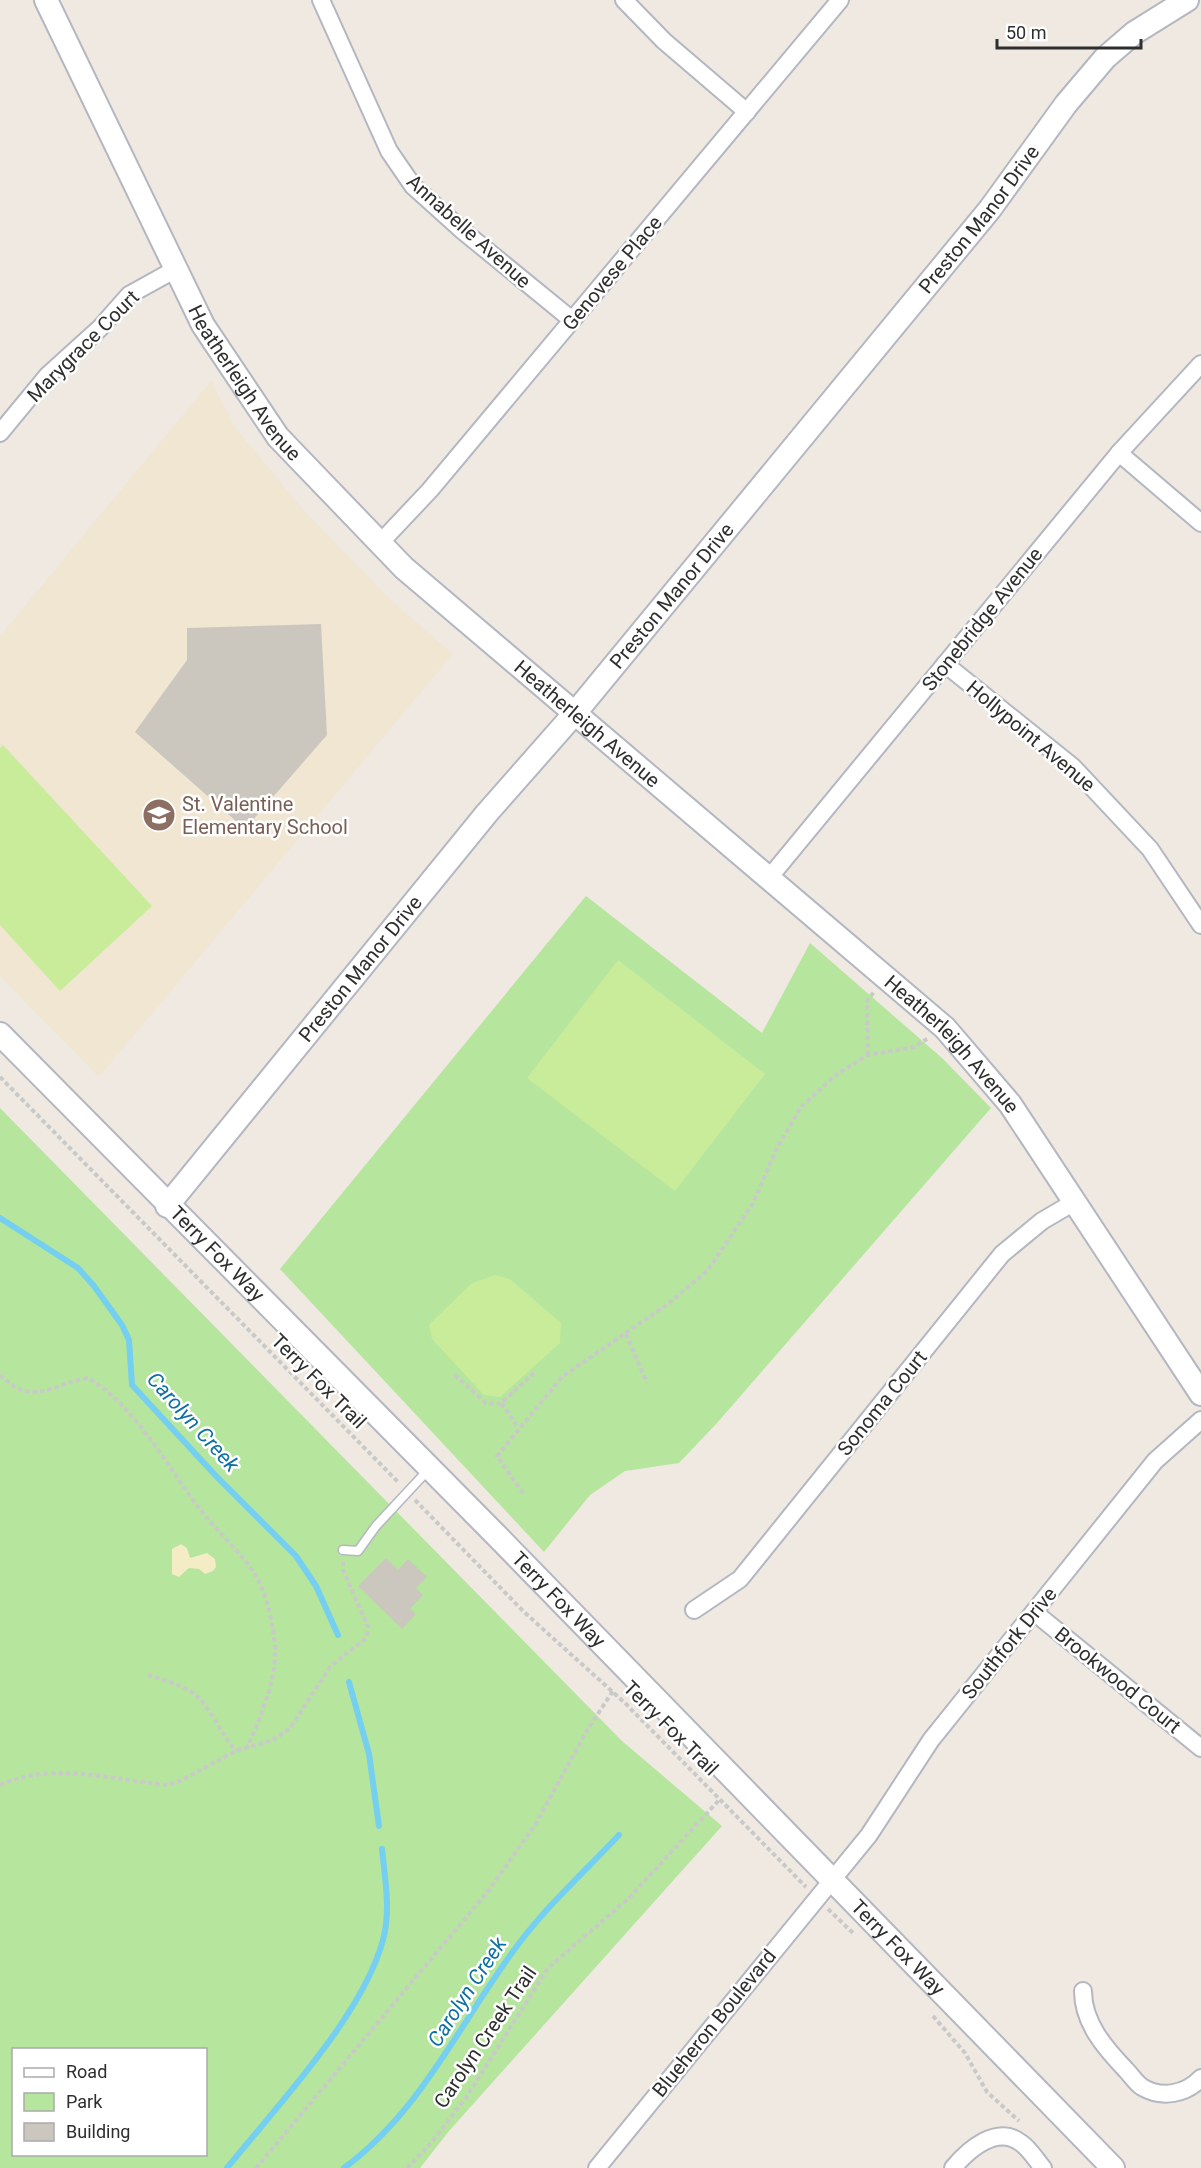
<svg xmlns="http://www.w3.org/2000/svg" width="1201" height="2168" viewBox="0 0 1201 2168" font-family="Roboto,sans-serif">
  <rect width="100%" height="100%" fill="#efe9e1"/>
  <polygon fill="#f0e6d1" points="211,381 235,427 305,512 393,602 453,654 99,1077 0,976 0,636"/>
  <g fill="#b6e59e" fill-rule="evenodd">
    <polygon points="586,896 762,1033 810,943 942,1058 991,1108 717,1423 679,1463 625,1471 590,1495 544,1552 280,1269"/>
    <path d="M0,1108L622,1741L722,1826L449,2131L420,2168H0ZM14,2050H206V2154H14Z"/>
  </g>
  <polygon fill="#f3ecc5" points="181,1544 187,1548 190,1558 207,1553 215,1559 216,1567 213,1571 205,1574 199,1569 189,1568 179,1577 172,1574 172,1549"/>
  <g fill="#c9ec9a">
    <polygon points="3,745 152,906 60,991 0,925 0,748"/>
    <polygon points="618,960 765,1074 675,1191 527,1078"/>
    <polygon points="495,1275 510,1279 561,1323 560,1343 500,1397 484,1395 432,1339 429,1325 472,1283"/>
  </g>
  <g fill="none" stroke-linecap="round" stroke-linejoin="round">
    <g stroke="#75cff0" stroke-width="6">
      <polyline points="0,1218 78,1268 94,1286 122,1325 129,1340 132,1385 216,1476 296,1556 316,1586 338,1635"/>
      <polyline points="349,1682 369,1754 379,1826"/>
      <path d="M227,2168C277,2106 363,2015 383,1940C391,1910 385,1879 382,1849"/>
      <path d="M344,2168C423,2110 462,2018 520,1942C549,1904 586,1870 619,1835"/>
    </g>
  </g>
  <g fill="#cbc7bf">
    <polygon points="321,624 327,735 245,829 135,732 187,660 187,628"/>
    <polygon points="386,1558 398,1570 408,1559 427,1577 416,1588 423,1595 410,1609 416,1614 402,1629 358,1586"/>
  </g>
  <g fill="none" stroke-linecap="round" stroke-linejoin="round">
    <g stroke="#b4b7c1" stroke-width="11">
      <polyline id="lane" points="343,1550 358,1551 376,1526 429,1469"/>
    </g>
    <g stroke="#b4b7c1" stroke-width="20">
      <g id="street">
        <polyline points="321,0 389,151 413,186 463,231 572,320"/>
        <polyline points="624,0 664,41 747,112"/>
        <polyline points="0,433 47,376 100,328 129,295 176,269"/>
        <polyline points="1119,453 1201,523"/>
        <polyline points="380,543 430,490 840,0"/>
        <polyline points="945,664 1073,767 1150,849 1201,925"/>
        <polyline points="769,878 1119,453 1201,364"/>
        <polyline points="694,1610 740,1579 1002,1254 1042,1221 1076,1201"/>
        <polyline points="1034,1612 1201,1748"/>
        <path d="M1083,1991C1083,2023 1105,2048 1126,2070C1131,2075 1136,2083 1142,2087C1162,2099 1186,2094 1201,2078"/>
        <polyline points="597,2168 869,1835 931,1740 1155,1461 1201,1420"/>
        <path d="M953,2168C968,2150 997,2124 1021,2143C1030,2149 1036,2160 1043,2168"/>
      </g>
    </g>
    <g stroke="#b4b7c1" stroke-width="26">
      <g id="secondary">
        <path id="s1" d="M46,0L203,325L278,437L404,568L945,1028L1010,1104L1201,1394"/>
        <path id="s2" d="M0,1034L496,1535L1113,2168"/>
        <path id="s3" d="M167,1206L487,813L575,713L990,209L1066,104L1105,58L1134,33L1187,0"/>
      </g>
    </g>
    <g stroke="#c9c9c9" stroke-width="4" stroke-dasharray="4.5 3" stroke-linecap="butt">
      <polyline points="868,1055 867,1001 874,992"/>
      <polyline points="0,1077 399,1483"/>
      <polyline points="626,1334 647,1383"/>
      <path d="M0,1375C33,1407 51,1385 87,1378C132,1400 171,1473 203,1513C220,1535 245,1555 258,1580C268,1598 273,1626 275,1646C277,1681 260,1717 247,1748"/>
      <polyline points="455,1375 486,1403 500,1404 534,1373"/>
      <polyline points="502,1403 518,1428"/>
      <polyline points="523,1493 497,1456 562,1377 669,1303 708,1270 753,1203 777,1148 801,1107 836,1075 868,1055 914,1047 927,1039"/>
      <polyline points="415,1500 524,1612 625,1703 806,1887"/>
      <path d="M148,1675C163,1680 180,1684 193,1693C210,1705 221,1735 236,1751"/>
      <path d="M0,1785C53,1761 112,1780 168,1785L180,1781L236,1751L273,1740L290,1728L330,1667L366,1638L368,1627L343,1570V1562"/>
      <polyline points="828,1909 853,1933"/>
      <polyline points="933,2016 965,2053 987,2092 1019,2121"/>
      <polyline points="256,2168 489,1890 535,1825 586,1732 613,1691"/>
      <polyline points="407,2168 432,2142 467,2096 548,1968 628,1899 720,1799"/>
    </g>
    <use href="#lane" stroke="#fff" stroke-width="8"/>
    <use href="#street" stroke="#fff" stroke-width="16"/>
    <use href="#secondary" stroke="#fff" stroke-width="22"/>
  </g>
  <defs>
    <g id="school-disc" transform="scale(1.725)"><circle r="9.5" fill="#8d6e63" stroke="#fff"/><path d="M0-5L7-2L0 1L-7-2ZM-4 1L0 2.5L4 1V4Q0 6-4 4Z" fill="#fff"/></g>
  </defs>
  <g fill-rule="evenodd">
    <use href="#school-disc" x="159" y="815"/>
  </g>
  <g text-anchor="middle" dominant-baseline="central" stroke-width="5" stroke-linejoin="round" paint-order="stroke">
    <g font-size="20" fill="#2e2e2e" stroke="#fff">
      <text stroke="none"><textPath href="#s3" startOffset="1278">Preston Manor Drive</textPath></text>
      <text transform="translate(469 231) rotate(42)">Annabelle Avenue</text>
      <text transform="translate(612 273) rotate(-50)">Genovese Place</text>
      <text transform="translate(83 346) rotate(-45)">Marygrace Court</text>
      <text stroke="none"><textPath href="#s1" startOffset="432">Heatherleigh Avenue</textPath></text>
      <text stroke="none"><textPath href="#s3" startOffset="792">Preston Manor Drive</textPath></text>
      <text transform="translate(982 619) rotate(-51)">Stonebridge Avenue</text>
      <text stroke="none"><textPath href="#s1" startOffset="918">Heatherleigh Avenue</textPath></text>
      <text transform="translate(1031 736) rotate(40)">Hollypoint Avenue</text>
      <text stroke="none"><textPath href="#s3" startOffset="306">Preston Manor Drive</textPath></text>
      <text stroke="none"><textPath href="#s1" startOffset="1404">Heatherleigh Avenue</textPath></text>
      <text stroke="none"><textPath href="#s2" startOffset="309">Terry Fox Way</textPath></text>
      <text transform="translate(319 1381) rotate(45)">Terry Fox Trail</text>
      <text transform="translate(882 1403) rotate(-51)">Sonoma Court</text>
      <text stroke="none"><textPath href="#s2" startOffset="795">Terry Fox Way</textPath></text>
      <text transform="translate(1009 1643) rotate(-51)">Southfork Drive</text>
      <text transform="translate(1118 1680) rotate(39)">Brookwood Court</text>
      <text transform="translate(671 1728) rotate(45)">Terry Fox Trail</text>
      <text stroke="none"><textPath href="#s2" startOffset="1281">Terry Fox Way</textPath></text>
      <text transform="translate(714 2023) rotate(-51)">Blueheron Boulevard</text>
      <text transform="translate(485 2037) rotate(-56)">Carolyn Creek Trail</text>
    </g>
    <g font-size="20" fill="#785e54" stroke="#fff" text-anchor="start">
      <text x="182" y="804">St. Valentine<tspan x="182" dy="23">Elementary School</tspan></text>
    </g>
    <g font-size="21" font-style="italic" fill="#0d6fa3" stroke="#fff">
      <text transform="translate(193 1422) rotate(48)">Carolyn Creek</text>
      <text transform="translate(467 1992) rotate(-57)">Carolyn Creek</text>
    </g>
  </g>
  <rect x="12" y="2048" width="195" height="108" fill="#ffffff" stroke="#ababab" stroke-width="1.5"/>
  <rect x="24" y="2068" width="30" height="9" fill="#ffffff" stroke="#ababab" stroke-width="1.5"/>
  <text x="66" y="2078" font-size="18" fill="#2e2e2e">Road</text>
  <rect x="24" y="2093" width="30" height="18" fill="#b6e59e" stroke="#ababab" stroke-width="1.5"/>
  <text x="66" y="2108" font-size="18" fill="#2e2e2e">Park</text>
  <rect x="24" y="2123" width="30" height="18" fill="#cbc7bf" stroke="#ababab" stroke-width="1.5"/>
  <text x="66" y="2138" font-size="18" fill="#2e2e2e">Building</text>
  <path d="M997 39v9h144v-9" fill="none" stroke="#2e2e2e" stroke-width="3"/>
  <text x="1006" y="39" font-size="18" fill="#2e2e2e" stroke="#ffffff" stroke-width="4.5" paint-order="stroke">50 m</text>
</svg>
